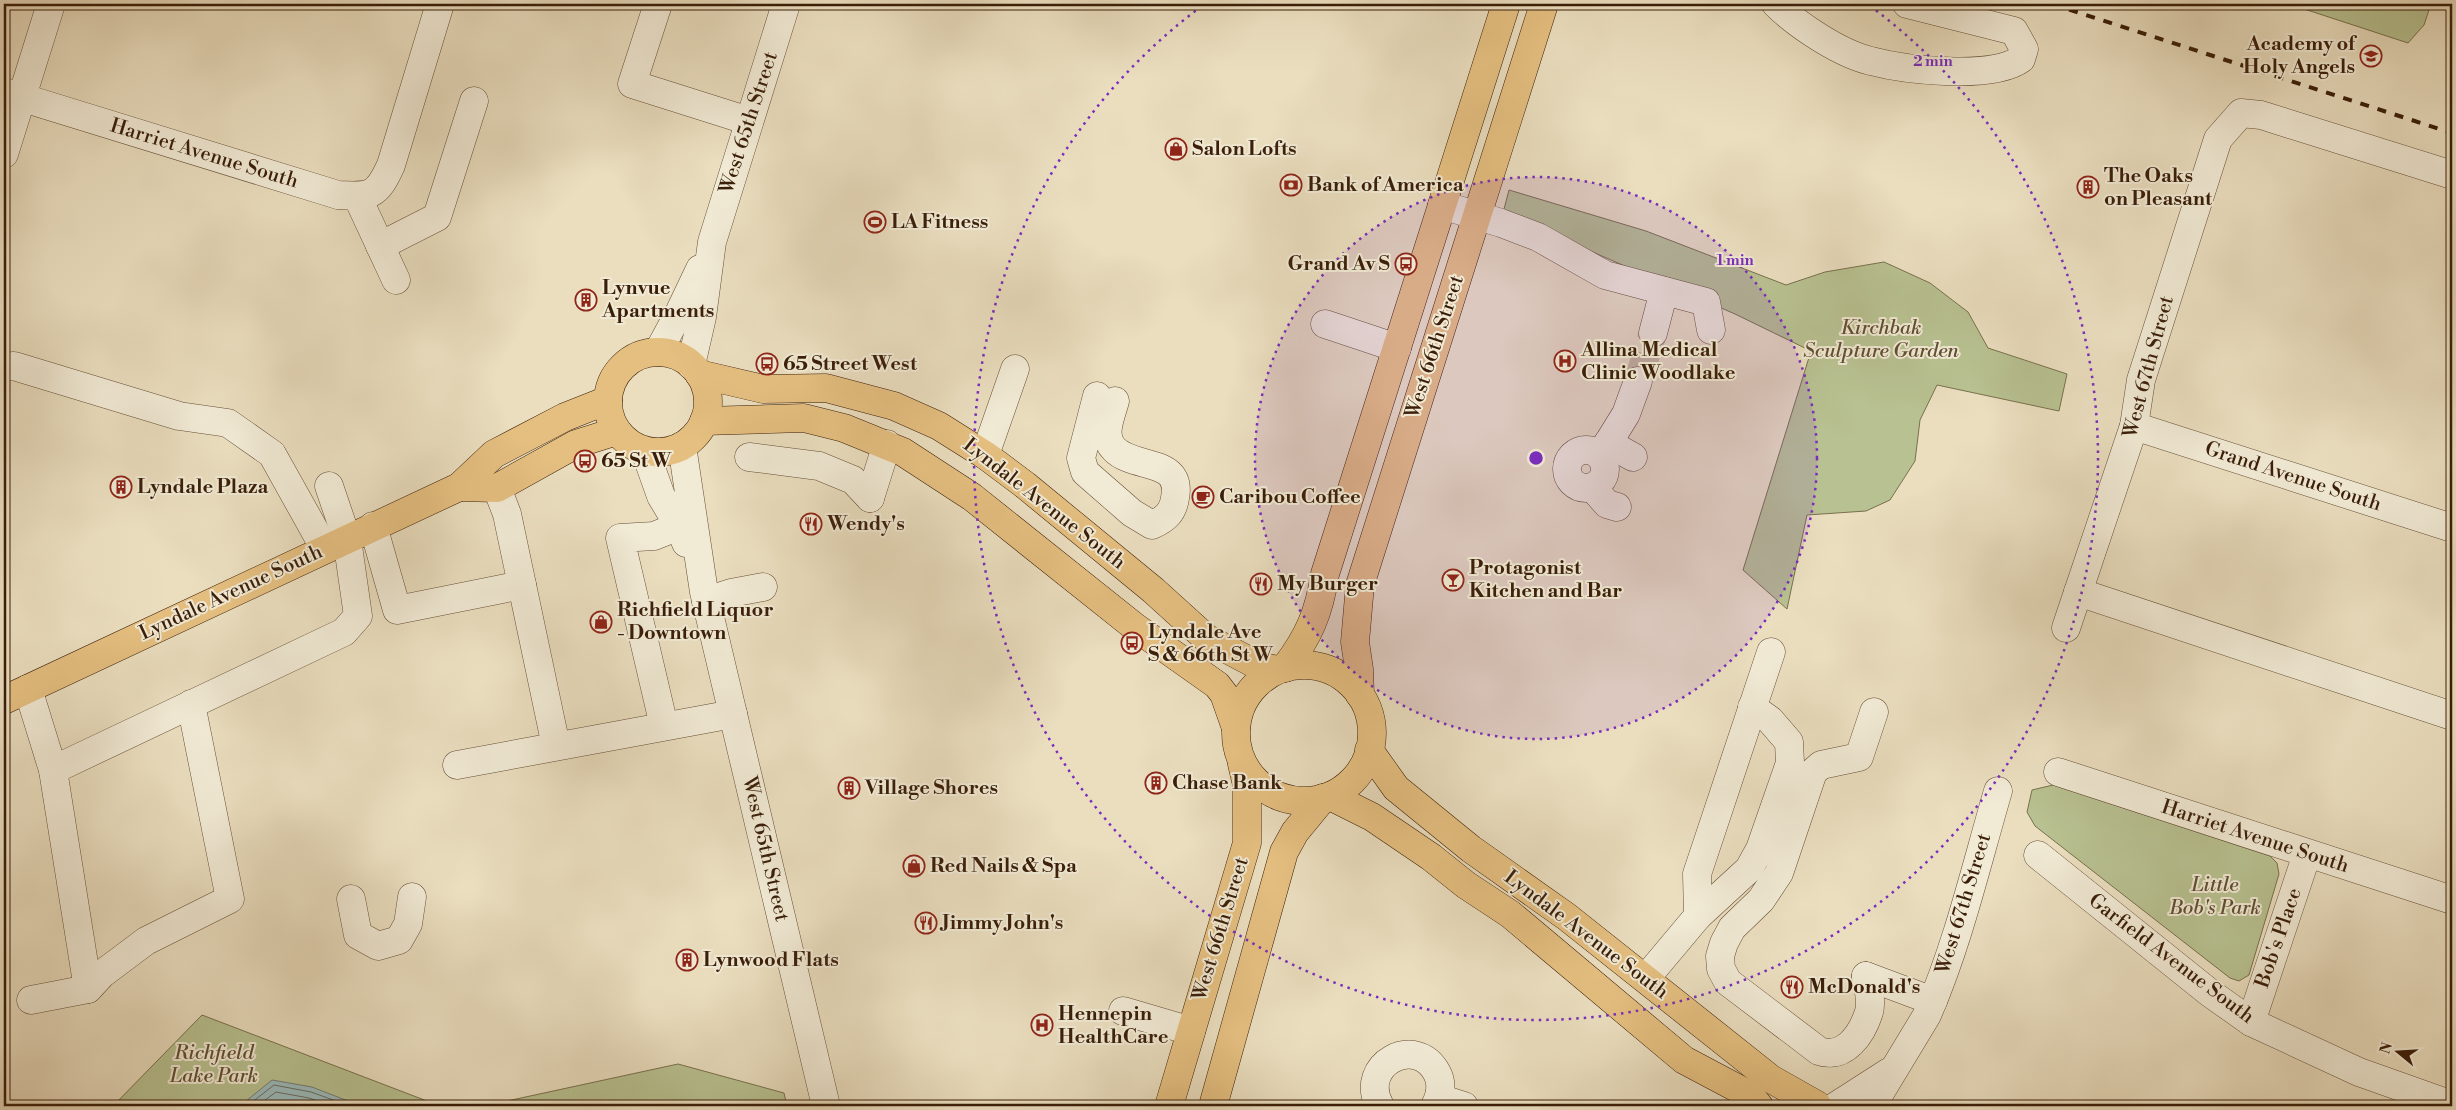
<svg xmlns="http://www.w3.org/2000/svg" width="2456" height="1110" viewBox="0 0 2456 1110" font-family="'Libre Bodoni',serif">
  <rect width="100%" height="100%" fill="#eadebf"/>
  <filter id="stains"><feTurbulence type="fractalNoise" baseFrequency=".004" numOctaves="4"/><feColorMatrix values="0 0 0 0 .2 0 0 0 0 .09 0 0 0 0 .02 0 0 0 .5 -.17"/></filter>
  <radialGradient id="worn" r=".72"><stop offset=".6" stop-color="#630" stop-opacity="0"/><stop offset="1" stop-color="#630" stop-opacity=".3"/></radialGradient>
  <g fill="#b8c191" stroke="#79704d">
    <polygon points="2289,4 2431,4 2424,25 2408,43"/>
    <polygon points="1509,190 1646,231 1786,285 1825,272 1884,262 1930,283 1968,312 1988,348 2067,374 2059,411 1937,385 1920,420 1915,461 1890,500 1866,511 1807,515 1787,609 1743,570 1811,351 1735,314 1503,213"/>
    <polygon points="2053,785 2270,856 2277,863 2279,874 2249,975 2239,981 2230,978 2035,826 2027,812 2032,790"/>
    <polygon points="202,1015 440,1106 113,1106"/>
    <polygon points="678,1064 784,1093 787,1106 484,1106"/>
  </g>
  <polygon fill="#9bbabb" stroke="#747c74" points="272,1080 312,1087 361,1106 240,1106"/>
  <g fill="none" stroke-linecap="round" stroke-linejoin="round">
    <g stroke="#6a6c62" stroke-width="1">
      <polyline points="247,1106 274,1085 311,1092 350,1106"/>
      <polyline points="257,1106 276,1092 309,1098 332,1106"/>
    </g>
    <polyline stroke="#c7b89b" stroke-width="28" stroke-dasharray="28 14" stroke-linecap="butt" points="1638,381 1653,333"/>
    <g stroke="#664e36" stroke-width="29">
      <g id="minor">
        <polyline points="658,4 632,84 749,121"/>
        <path d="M1776,4C1798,26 1841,54 1871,61C1905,70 1992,80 2021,59L2024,49L2014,31L1907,4"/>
        <path d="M4,92L338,195C371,197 377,196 391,165L440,4"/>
        <polyline points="4,154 51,4"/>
        <polyline points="357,196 396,280"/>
        <polyline points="1442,205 1501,223 1538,237 1605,275 1706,302 1711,330"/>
        <polyline points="380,246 437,217 474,101"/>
        <polyline points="1325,324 1397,348"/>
        <polyline points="1653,333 1664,291"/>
        <polyline points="658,352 680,311 700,269"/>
        <polyline points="691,365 702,317 712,242 786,4"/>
        <polyline points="4,367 14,366 179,416 228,423 272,454 325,549"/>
        <path d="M1097,396L1081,458L1085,472L1132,513L1152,525C1166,519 1173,512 1175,498C1183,457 1134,470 1114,449C1101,436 1111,416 1115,401"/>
        <polyline points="2134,426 2452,528"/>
        <polyline points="1608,443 1633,457"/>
        <polyline points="682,446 704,592 826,1106"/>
        <circle cx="1586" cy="469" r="19"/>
        <polyline points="645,451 661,496 679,526 686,543"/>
        <polyline points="985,455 1015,369"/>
        <polyline points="1600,456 1626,414 1638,381"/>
        <polyline points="749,457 819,466 853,480 870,498"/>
        <polyline points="1592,487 1607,504 1617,507"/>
        <polyline points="497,488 507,514 556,746"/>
        <polyline points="870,498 887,444"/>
        <polyline points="373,526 397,610 522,585"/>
        <polyline points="2078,592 2452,716"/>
        <polyline points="706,601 731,593 763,587"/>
        <polyline points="2066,628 2134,426 2141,380 2218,139 2241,113 2261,115 2452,175"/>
        <polyline points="28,689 53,770 88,989"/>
        <polyline points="664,726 620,538 654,536 679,526"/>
        <polyline points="457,765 733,714"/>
        <polyline points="53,770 344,632 358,616 347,539 329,486"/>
        <polyline points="2058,772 2452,900"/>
        <polyline points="2038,855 2210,993 2251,1022 2359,1072 2452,1105"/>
        <polyline points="351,899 358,935 378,946 399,940 408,924 412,897"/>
        <polyline points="1698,916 1749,869 1760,849 1790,763 1789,742 1770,720 1752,707"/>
        <path d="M1866,976C1868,987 1872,1001 1869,1012C1862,1034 1845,1060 1819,1051L1728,982L1721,969L1720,956L1724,943L1732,928L1761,900L1779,873L1813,772L1821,765L1859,757L1874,712"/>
        <polyline points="1866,976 1933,1001"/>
        <polyline points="1646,978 1698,916 1697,874 1771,652"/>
        <polyline points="31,1000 88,989 102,974 146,941 230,899 191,704"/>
        <polyline points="1123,1011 1191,1031"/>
        <polyline points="2251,1022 2307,854"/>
        <polyline points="1439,1098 1464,1106"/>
        <path d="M1380,1106C1357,1065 1416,1033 1437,1073C1443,1084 1440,1096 1435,1106"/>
        <polyline points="1836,1106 1889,1072"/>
        <path d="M1872,1106L1927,1015C1958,944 1976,866 1998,791"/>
      </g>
    </g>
    <g stroke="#3a1e09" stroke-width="29">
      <g id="major">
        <circle cx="658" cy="402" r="50"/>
        <polyline points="699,374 763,389 826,388 894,406 939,426 985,455 1025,485 1153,590 1206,638 1259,666 1277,670"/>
        <polyline points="704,421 804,418 844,428 903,452 972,497 1135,627 1217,685 1224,694 1236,728"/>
        <polyline points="459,487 497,488 576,444 617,431"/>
        <circle cx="1304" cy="733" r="68"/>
        <path d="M1285,668C1309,636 1319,613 1325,574L1506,4"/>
        <polyline points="1360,695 1359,669 1355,642 1360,585 1544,4"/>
        <polyline points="4,700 459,487 494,454 565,417 608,400"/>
        <polyline points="1369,750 1396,788 1471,849 1567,917 1771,1079 1817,1105"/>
        <polyline points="1330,796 1372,817 1431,857 1466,885 1510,914 1684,1060 1750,1095 1759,1106"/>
        <polyline points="1169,1106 1247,843 1247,785 1242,764"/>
        <polyline points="1213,1106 1284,852 1295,832 1323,798"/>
      </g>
    </g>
    <use href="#minor" stroke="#f1ead5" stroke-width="28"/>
    <use href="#major" stroke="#e5bf80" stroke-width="28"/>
    <polyline stroke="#3a1e09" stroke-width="4" stroke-dasharray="9 9" stroke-linecap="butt" points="2052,4 2452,133"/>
  </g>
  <circle cx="1536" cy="458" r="281" fill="#7b2cbf" fill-opacity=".12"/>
  <g fill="none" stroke="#7b2cbf" stroke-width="2.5" stroke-dasharray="2.5 5">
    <circle cx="1536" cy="458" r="281"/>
    <path d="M1870 6A562 562 0 1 1 1202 6"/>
  </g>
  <defs>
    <g id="school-ring" transform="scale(1.125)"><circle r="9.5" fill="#f1ead5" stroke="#8f2418" stroke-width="1.5"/><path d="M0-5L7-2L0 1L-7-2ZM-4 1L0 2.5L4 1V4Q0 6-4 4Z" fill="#8f2418"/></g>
    <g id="shop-ring" transform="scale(1.125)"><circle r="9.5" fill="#f1ead5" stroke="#8f2418" stroke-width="1.5"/><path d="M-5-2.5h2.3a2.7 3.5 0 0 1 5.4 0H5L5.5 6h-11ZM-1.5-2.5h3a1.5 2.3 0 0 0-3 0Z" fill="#8f2418"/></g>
    <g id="bank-ring" transform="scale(1.125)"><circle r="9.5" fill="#f1ead5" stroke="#8f2418" stroke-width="1.5"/><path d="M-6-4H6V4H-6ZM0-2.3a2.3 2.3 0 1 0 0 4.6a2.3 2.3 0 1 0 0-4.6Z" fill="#8f2418"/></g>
    <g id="building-ring" transform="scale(1.125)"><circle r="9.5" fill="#f1ead5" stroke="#8f2418" stroke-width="1.5"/><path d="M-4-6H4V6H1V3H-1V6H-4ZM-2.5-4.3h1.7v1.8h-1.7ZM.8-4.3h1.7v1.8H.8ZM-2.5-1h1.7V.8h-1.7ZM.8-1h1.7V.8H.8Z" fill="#8f2418"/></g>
    <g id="stadium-ring" transform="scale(1.125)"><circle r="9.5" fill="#f1ead5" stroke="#8f2418" stroke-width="1.5"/><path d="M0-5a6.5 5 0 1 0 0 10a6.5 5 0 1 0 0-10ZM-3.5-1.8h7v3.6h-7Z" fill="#8f2418"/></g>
    <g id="bus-ring" transform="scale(1.125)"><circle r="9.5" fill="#f1ead5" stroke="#8f2418" stroke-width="1.5"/><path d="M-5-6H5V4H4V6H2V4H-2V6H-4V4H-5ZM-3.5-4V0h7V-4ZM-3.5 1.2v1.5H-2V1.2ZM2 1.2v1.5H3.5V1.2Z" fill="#8f2418"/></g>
    <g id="hospital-ring" transform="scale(1.125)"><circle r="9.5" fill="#f1ead5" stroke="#8f2418" stroke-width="1.5"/><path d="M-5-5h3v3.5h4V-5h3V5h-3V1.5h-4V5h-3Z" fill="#8f2418"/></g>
    <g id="cafe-ring" transform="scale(1.125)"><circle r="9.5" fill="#f1ead5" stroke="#8f2418" stroke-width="1.5"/><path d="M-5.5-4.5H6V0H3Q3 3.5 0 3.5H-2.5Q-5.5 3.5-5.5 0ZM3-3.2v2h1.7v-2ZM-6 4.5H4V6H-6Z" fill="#8f2418"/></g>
    <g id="restaurant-ring" transform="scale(1.125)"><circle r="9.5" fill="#f1ead5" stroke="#8f2418" stroke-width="1.5"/><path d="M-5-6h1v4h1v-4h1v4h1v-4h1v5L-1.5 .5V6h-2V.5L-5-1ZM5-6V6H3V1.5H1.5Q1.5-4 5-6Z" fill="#8f2418"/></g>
    <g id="bar-ring" transform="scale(1.125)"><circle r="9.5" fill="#f1ead5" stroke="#8f2418" stroke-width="1.5"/><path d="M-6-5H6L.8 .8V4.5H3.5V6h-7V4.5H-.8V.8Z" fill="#8f2418"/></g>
  </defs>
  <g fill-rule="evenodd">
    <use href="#school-ring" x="2371" y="56"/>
    <use href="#shop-ring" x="1176" y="149"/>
    <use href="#bank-ring" x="1291" y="185"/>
    <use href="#building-ring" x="2088" y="187"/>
    <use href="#stadium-ring" x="875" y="222"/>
    <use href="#bus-ring" x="1406" y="264"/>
    <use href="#building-ring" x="586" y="300"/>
    <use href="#hospital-ring" x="1565" y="361"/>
    <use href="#bus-ring" x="767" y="364"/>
    <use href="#bus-ring" x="585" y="461"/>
    <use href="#building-ring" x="121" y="487"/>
    <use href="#cafe-ring" x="1203" y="497"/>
    <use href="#restaurant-ring" x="811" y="524"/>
    <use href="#bar-ring" x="1453" y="580"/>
    <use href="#restaurant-ring" x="1261" y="584"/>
    <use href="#shop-ring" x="601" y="622"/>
    <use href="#bus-ring" x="1132" y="643"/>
    <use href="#building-ring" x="1156" y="783"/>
    <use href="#building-ring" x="849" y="788"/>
    <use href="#shop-ring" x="914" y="866"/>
    <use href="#restaurant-ring" x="926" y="923"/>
    <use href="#building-ring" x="687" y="960"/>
    <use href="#restaurant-ring" x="1792" y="987"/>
    <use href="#hospital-ring" x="1042" y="1025"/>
  </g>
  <g text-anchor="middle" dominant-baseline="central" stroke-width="4" stroke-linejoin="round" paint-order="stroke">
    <g font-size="20" font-weight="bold" fill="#3a1e09" stroke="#f1ead5" text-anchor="start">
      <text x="2355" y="44" text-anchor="end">Academy of<tspan x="2355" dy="23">Holy Angels</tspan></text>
      <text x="1192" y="149">Salon Lofts</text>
      <text x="2104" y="176">The Oaks<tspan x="2104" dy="23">on Pleasant</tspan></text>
      <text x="1307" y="185">Bank of America</text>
      <text x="891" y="222">LA Fitness</text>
      <text x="1390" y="264" text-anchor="end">Grand Av S</text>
      <text x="602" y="288">Lynvue<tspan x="602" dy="23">Apartments</tspan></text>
      <text x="1581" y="350">Allina Medical<tspan x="1581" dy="23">Clinic Woodlake</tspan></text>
      <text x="783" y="364">65 Street West</text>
      <text x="601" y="461">65 St W</text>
      <text x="137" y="487">Lyndale Plaza</text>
      <text x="1219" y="497">Caribou Coffee</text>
      <text x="827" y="524">Wendy's</text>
      <text x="1469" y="568">Protagonist<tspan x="1469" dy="23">Kitchen and Bar</tspan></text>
      <text x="1277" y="584">My Burger</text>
      <text x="617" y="610">Richfield Liquor<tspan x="617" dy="23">- Downtown</tspan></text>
      <text x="1148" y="632">Lyndale Ave<tspan x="1148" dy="23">S &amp; 66th St W</tspan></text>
      <text x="1172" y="783">Chase Bank</text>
      <text x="865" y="788">Village Shores</text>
      <text x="930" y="866">Red Nails &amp; Spa</text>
      <text x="942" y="923">Jimmy John's</text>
      <text x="703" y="960">Lynwood Flats</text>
      <text x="1808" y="987">McDonald's</text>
      <text x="1058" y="1014">Hennepin<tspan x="1058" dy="23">HealthCare</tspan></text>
    </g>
    <g font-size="20" fill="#3a1e09" stroke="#f1ead5">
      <text transform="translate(749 123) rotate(-72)">West 65th Street</text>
      <text transform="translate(204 154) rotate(17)">Harriet Avenue South</text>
      <text transform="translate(1435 347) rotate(-72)">West 66th Street</text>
      <text transform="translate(2149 367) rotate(-75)">West 67th Street</text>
      <text transform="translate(2293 477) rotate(18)">Grand Avenue South</text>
      <text transform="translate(1044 504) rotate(38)">Lyndale Avenue South</text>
      <text transform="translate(231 593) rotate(-25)">Lyndale Avenue South</text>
      <text transform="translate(2255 837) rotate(18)">Harriet Avenue South</text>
      <text transform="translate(765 849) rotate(77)">West 65th Street</text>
      <text transform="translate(1964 904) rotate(-73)">West 67th Street</text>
      <text transform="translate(1221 929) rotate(-73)">West 66th Street</text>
      <text transform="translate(1586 935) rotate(37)">Lyndale Avenue South</text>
      <text transform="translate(2279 938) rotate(-71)">Bob's Place</text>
      <text transform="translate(2171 959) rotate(37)">Garfield Avenue South</text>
    </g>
    <g font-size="20" font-style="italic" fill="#604f32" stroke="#f1ead5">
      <text x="1881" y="328">Kirchbak<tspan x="1881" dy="23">Sculpture Garden</tspan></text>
      <text x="2215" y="885">Little<tspan x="2215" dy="23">Bob's Park</tspan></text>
      <text x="214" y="1053">Richfield<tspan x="214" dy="23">Lake Park</tspan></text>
    </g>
  </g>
  <circle cx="1536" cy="458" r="8" fill="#7b2cbf" stroke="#f1ead5" stroke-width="2.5"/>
  <g font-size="15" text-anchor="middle" font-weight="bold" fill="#7b2cbf" stroke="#f1ead5" stroke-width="4" stroke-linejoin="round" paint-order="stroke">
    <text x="1933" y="66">2 min</text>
    <text x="1735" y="265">1 min</text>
  </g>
  <rect width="2456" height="1110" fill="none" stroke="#eadebf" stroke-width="20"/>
  <rect x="5" y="5" width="2446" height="1100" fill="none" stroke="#3a1e09" stroke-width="2.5"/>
  <rect x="10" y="10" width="2436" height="1090" fill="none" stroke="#3a1e09"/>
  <g transform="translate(2398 1052) rotate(288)" stroke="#f1ead5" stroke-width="4" paint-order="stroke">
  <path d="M0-4L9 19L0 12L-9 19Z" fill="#3a1e09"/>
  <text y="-8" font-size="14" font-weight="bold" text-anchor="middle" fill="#3a1e09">N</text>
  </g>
  <rect width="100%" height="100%" filter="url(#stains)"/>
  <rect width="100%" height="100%" fill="url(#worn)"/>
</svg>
